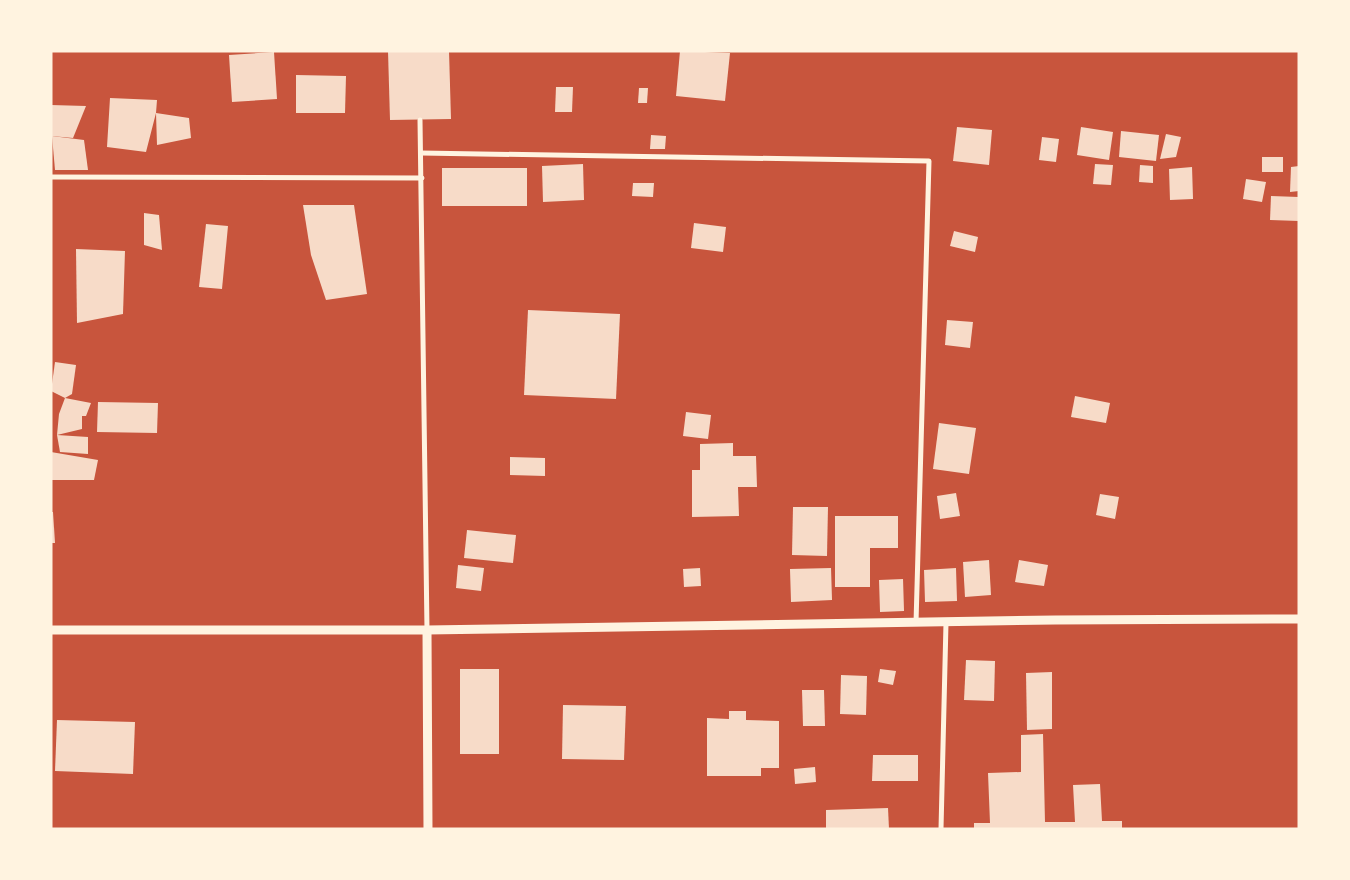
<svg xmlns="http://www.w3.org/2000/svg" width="1350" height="880" viewBox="0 0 1350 880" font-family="'Roboto Serif',serif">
  <rect width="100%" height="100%" fill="#c8553d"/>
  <g fill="#f7dbc8">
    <polygon points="388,51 449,51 451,119 390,120"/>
    <polygon points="680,51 730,53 725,101 676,96"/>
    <polygon points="274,52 277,99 232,102 229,55"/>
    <polygon points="296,75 346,76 345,113 296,113"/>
    <polygon points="556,87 573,87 572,112 555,112"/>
    <polygon points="639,88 648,88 647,103 638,103"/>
    <polygon points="110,98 157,100 156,113 189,118 191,138 157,145 156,113 146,152 107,147"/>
    <polygon points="51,105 86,106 73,138 51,136"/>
    <polygon points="957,127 992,130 989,165 953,161"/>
    <polygon points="1081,127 1113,132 1109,160 1077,155"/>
    <polygon points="1121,131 1159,135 1156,161 1119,157"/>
    <polygon points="1166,134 1181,137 1176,157 1160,159"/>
    <polygon points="651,135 666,136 665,149 650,149"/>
    <polygon points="52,136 84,140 88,170 55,170"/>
    <polygon points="1042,137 1059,139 1056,162 1039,160"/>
    <rect x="1262" y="157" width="21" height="15"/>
    <polygon points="583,164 584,200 543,202 542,166"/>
    <polygon points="1095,164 1113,165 1111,185 1093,184"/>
    <polygon points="1140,165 1153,166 1153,183 1139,182"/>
    <polygon points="1299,166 1299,191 1290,192 1291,167"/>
    <polygon points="1192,167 1193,199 1170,200 1169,169"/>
    <rect x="442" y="168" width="85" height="38"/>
    <polygon points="1246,179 1266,182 1262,202 1243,199"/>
    <polygon points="633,183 654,183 653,197 632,196"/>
    <polygon points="1271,196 1299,197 1299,221 1270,220"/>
    <polygon points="303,205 354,205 367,294 326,300 311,255"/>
    <polygon points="144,213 159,215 162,250 144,245"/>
    <polygon points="694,223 726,227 723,252 691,248"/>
    <polygon points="206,224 228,226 222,289 199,287"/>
    <polygon points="954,231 978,237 975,252 950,246"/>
    <polygon points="76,249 125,251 123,314 77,323"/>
    <polygon points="528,310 620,314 616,399 524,395"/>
    <polygon points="947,320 973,322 970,348 945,345"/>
    <polygon points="55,362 76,365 72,394 65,398 51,391"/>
    <polygon points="1075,396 1110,403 1106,423 1071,417"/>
    <polygon points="65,398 91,403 86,416 82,416 82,429 57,435 59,414"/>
    <polygon points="98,402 158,403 157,433 97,432"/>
    <polygon points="686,412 711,415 708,439 683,436"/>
    <polygon points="939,423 976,428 969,474 933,469"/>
    <polygon points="57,435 88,437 88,454 60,452"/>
    <polygon points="733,443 733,456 756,456 757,487 738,487 739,516 692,517 692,470 700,470 700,444"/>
    <polygon points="51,452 98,460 94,480 51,480"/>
    <polygon points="510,457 545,458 545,476 510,475"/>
    <polygon points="956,493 960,516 940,519 937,496"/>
    <polygon points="1100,494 1119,497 1115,519 1096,515"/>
    <polygon points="793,507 828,507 827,556 792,555"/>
    <polygon points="51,512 53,512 55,543 51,543"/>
    <polygon points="835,516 898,516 898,548 870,548 870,587 835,587"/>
    <polygon points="467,530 516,535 513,563 464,558"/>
    <polygon points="989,560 991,595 965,597 963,562"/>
    <polygon points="1019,560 1048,565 1044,586 1015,582"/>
    <polygon points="458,565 484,568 481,591 456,588"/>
    <polygon points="700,568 701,586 684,587 683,569"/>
    <polygon points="831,568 832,600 791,602 790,569"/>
    <polygon points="956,568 957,601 925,602 924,570"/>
    <polygon points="903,579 904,611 880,612 879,580"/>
    <polygon points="966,660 995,661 994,701 964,700"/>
    <rect x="460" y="669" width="39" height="85"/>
    <polygon points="880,669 896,671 893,685 878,682"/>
    <polygon points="1052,672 1052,729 1027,730 1026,673"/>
    <polygon points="841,675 867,676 866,715 840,714"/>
    <polygon points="802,690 824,690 825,726 803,726"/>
    <polygon points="563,705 626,706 624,760 562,759"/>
    <polygon points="729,711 746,711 746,720 779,721 779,768 761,768 761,776 707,776 707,718 729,719"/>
    <polygon points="57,720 135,722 133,774 55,771"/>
    <polygon points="1043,734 1045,822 1075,822 1073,785 1100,784 1102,821 1122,821 1122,829 974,829 974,823 990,823 988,773 1021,772 1021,735"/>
    <polygon points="873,755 918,755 918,781 872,781"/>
    <polygon points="815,767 816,782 795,784 794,769"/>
    <polygon points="888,808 889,829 826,829 826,810"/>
  </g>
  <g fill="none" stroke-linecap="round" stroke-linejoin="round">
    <g stroke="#fff3e0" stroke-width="5">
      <polyline points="420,120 427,630"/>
      <polyline points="421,153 929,161 916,623"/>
      <polyline points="51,177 422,178"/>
      <polyline points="941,829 946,623"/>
    </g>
    <g stroke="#fff3e0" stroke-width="9">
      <polyline points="51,630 427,630 1055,620 1299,619"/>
      <polyline points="427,630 428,829"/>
    </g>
  </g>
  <rect width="1350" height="880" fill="none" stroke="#fff3e0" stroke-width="105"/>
</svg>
